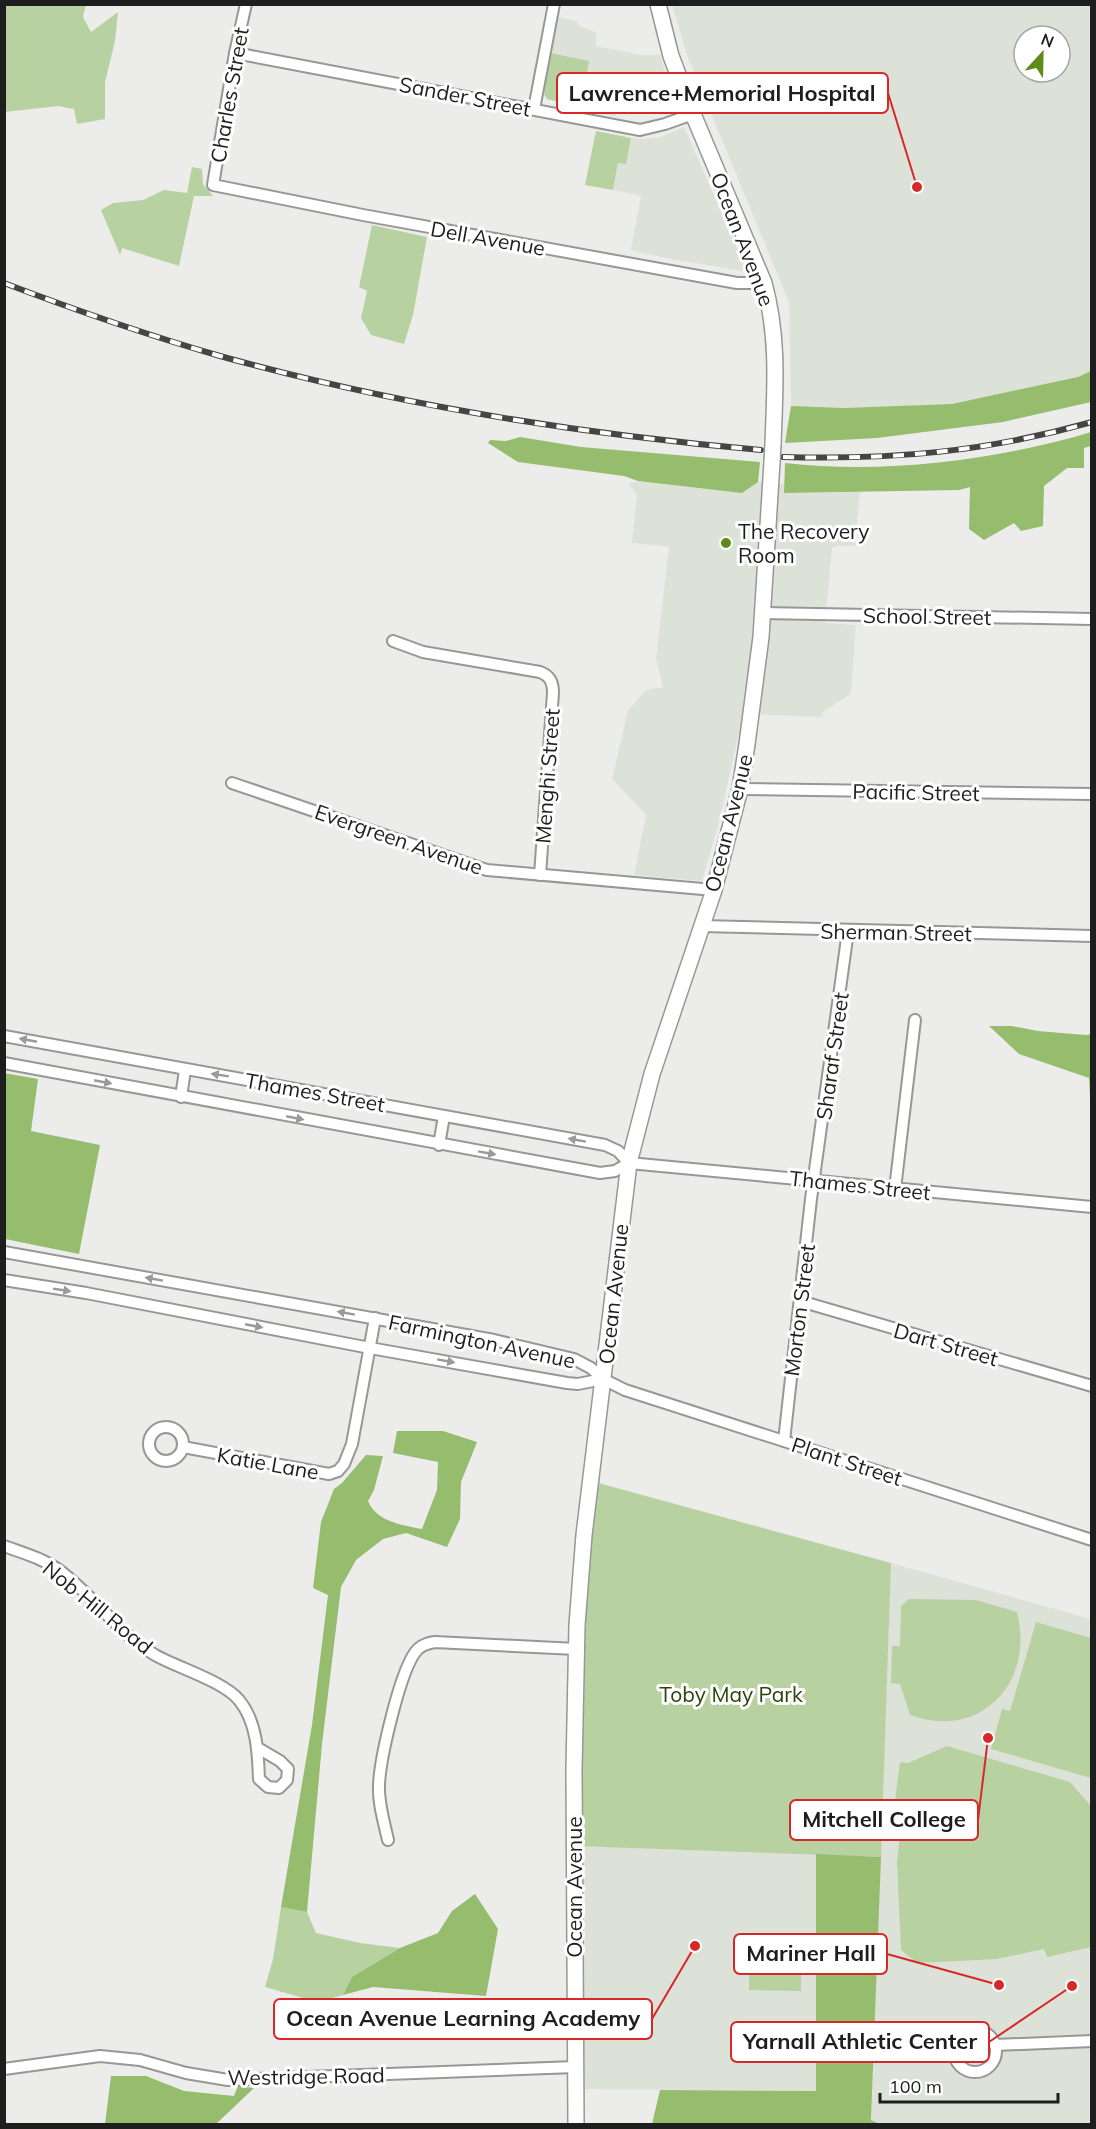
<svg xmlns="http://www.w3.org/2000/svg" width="1096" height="2129" viewBox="0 0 1096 2129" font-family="Mulish,sans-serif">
  <rect width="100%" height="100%" fill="#ecedea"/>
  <g fill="#dde2d8" fill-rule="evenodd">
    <path d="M672,5H1090L1091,371L1075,378L952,404L844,408L791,406L789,302L688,58ZM1024,36H1060V72H1024Z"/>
    <polygon points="557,17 576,21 580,26 596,32 596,46 641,55 660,55 667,77 617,89 616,117 598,112 600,103 588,101 584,90 550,53"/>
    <polygon points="684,127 740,255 744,266 743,271 670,259 631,250 641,196 613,190 618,163 626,164 631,138 646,139 660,137"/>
    <polygon points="638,481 742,493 758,482 784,484 784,493 860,492 855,546 837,546 832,548 825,623 856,625 851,694 823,712 822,717 743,714 720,818 702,881 634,875 646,815 612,779 628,710 646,690 663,687 656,659 669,547 632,543 637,495 629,484"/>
    <polygon points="891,1563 1091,1619 1092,2124 871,2124"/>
    <polygon points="574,1846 816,1854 816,2091 575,2089"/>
  </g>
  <g fill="#b8d1a1">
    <polygon points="5,4 86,5 83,17 91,32 118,12 115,41 105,82 105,119 77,124 74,109 58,106 5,112"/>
    <polygon points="550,53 589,61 584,90 590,91 589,101 600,103 598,112 547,99 544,94"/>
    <polygon points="596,131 631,138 626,164 618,163 613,190 585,185"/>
    <polygon points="192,167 202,169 203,184 213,196 194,196 179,266 122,248 120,255 101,210 113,203 143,200 164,190 187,193"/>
    <polygon points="372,225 427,237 413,315 404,344 371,335 361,318 367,291 359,287"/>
    <polygon points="591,1481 891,1563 881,1857 574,1846"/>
    <path d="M909,1599L976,1600L1017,1612C1035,1682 981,1741 910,1715L900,1684L891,1683L892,1646H900L901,1606Z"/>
    <polygon points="1036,1622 1091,1638 1091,1778 991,1749 1002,1709 1010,1711"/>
    <polygon points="947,1746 1070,1782 1092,1807 1091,1947 1047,1957 1044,1949 997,1959 917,1963 901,1950 897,1861 903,1810 894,1808 900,1762 908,1763"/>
    <polygon points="281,1907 307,1912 316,1933 360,1943 400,1948 352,1977 343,1995 317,2002 265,1987 273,1959"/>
    <polygon points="760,1963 801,1964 801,1991 749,1990 749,1969 760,1969"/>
  </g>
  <g fill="#96bc6e">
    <polygon points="1091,371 1091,402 1003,422 877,438 785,443 791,406 844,408 952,404 1078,377"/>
    <path d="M1091,432V446L1084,448V468H1067L1044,486L1043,526L1021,531L1014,523L984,540L969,529L970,487L959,490L784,493L785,463C865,472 946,465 1024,449C1047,444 1069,439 1091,432Z"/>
    <polygon points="520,437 581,447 760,462 758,482 742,493 638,481 624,476 518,462 488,443 490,440 506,441"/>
    <polygon points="989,1026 1012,1026 1038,1031 1086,1035 1091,1034 1091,1120 1089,1078 1019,1054"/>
    <polygon points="4,1073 38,1079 31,1131 100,1145 79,1254 5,1239"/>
    <path d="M397,1431H443L477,1442L461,1482L460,1519L447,1547L406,1533L383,1539L356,1560L341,1587L322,1744L307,1912L281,1907L312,1725L328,1595L313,1588L321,1522L334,1489L342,1483L366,1455L383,1456L374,1490L368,1501C377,1522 402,1525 422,1529L437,1490L438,1462L393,1453Z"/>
    <polygon points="816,1854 881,1857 871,2120 880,2124 652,2124 660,2090 816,2091"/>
    <polygon points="475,1894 498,1929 486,1996 373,1987 343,1995 352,1977 400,1948 438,1933 452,1911"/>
    <polygon points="111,2076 146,2076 184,2091 234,2096 238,2086 254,2088 216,2124 105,2124"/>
  </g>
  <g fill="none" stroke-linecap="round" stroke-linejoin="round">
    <g stroke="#969895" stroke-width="14">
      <g id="street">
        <polyline points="246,4 235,53 213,185 363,215 737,283 764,283"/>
        <polyline points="235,53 640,130 665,124 693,114"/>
        <polyline points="534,109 554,4"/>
        <polyline points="762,613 1092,619"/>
        <path d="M393,641L423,652L540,672C550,676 553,682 553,693L540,875"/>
        <polyline points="232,783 487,870 714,890"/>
        <polyline points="740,789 1092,794"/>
        <polyline points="701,926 1092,936"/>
        <polyline points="4,1036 605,1145 618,1151 629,1163"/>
        <polyline points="4,1063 600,1173 615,1171 629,1163 1092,1207"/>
        <polyline points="181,1097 185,1070"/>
        <polyline points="439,1145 444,1116"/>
        <polyline points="895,1189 915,1020"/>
        <polyline points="4,1252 494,1340 574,1359 591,1368 603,1379 625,1390 1092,1540"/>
        <polyline points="4,1280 86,1293 370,1348 567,1383 578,1384 603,1379"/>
        <polyline points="800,1301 1092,1386"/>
        <circle cx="166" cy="1444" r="17"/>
        <polyline points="784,1441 811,1199 848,931"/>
        <polyline points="183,1447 329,1474 338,1471 344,1464 352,1444 375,1318"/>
        <path d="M4,1546C23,1553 42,1558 59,1570C93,1595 118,1633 155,1655C178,1668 223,1681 239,1700C257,1722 258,1752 259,1779L268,1787L279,1788L287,1780L288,1769L280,1761L258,1748"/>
        <path d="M388,1840C384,1822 378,1803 379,1785C380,1759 401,1665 418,1649C423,1644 429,1643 435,1642L576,1649"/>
        <circle cx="975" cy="2051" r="21"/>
        <polyline points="995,2045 1092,2041"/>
        <polyline points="4,2069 100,2056 140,2060 186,2073 228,2080 575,2067"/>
      </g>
    </g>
    <g stroke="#969895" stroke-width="18">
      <g id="secondary">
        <path d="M658,4L671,56L693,114L764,283C779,338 775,388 773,444"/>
        <polyline points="576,2124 574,1769 577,1625 584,1535 629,1163 652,1074 714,890 740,789 747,744 761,637 772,462"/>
      </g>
    </g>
    <use href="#street" stroke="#fff" stroke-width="10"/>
    <use href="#secondary" stroke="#fff" stroke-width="15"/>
    <g stroke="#444544" stroke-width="6">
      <g id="rail">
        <path d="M4,283C75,310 147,335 220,356C396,405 579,434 761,450"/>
        <path d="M783,457C893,460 985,452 1092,422"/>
      </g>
    </g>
    <use href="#rail" stroke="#fff" stroke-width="4" stroke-dasharray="11" stroke-linecap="butt"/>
    <g stroke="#969895" stroke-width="18" stroke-linecap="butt">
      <polyline id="secondary-bridge" points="772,462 773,444"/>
    </g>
    <use href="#secondary-bridge" stroke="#fff" stroke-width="15"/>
  </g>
  <defs><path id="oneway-solid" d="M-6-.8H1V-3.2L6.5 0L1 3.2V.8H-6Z" transform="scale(1.5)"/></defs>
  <g fill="#999a99">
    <use href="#oneway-solid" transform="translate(28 1040) rotate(-169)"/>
    <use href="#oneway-solid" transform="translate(220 1075) rotate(-171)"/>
    <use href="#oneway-solid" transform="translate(103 1082) rotate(11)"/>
    <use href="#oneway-solid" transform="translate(295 1118) rotate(11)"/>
    <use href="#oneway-solid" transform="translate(577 1140) rotate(-170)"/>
    <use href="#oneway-solid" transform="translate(487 1153) rotate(10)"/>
    <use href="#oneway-solid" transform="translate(154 1279) rotate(-170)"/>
    <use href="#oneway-solid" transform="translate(62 1290) rotate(9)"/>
    <use href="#oneway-solid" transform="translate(346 1313) rotate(-170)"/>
    <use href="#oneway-solid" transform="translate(254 1326) rotate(11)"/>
    <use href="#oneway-solid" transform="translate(446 1361) rotate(10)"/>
  </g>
  <circle fill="#5c8a1b" stroke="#fff" stroke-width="2" cx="726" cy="543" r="6"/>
  <g text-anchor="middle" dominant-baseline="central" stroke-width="6" stroke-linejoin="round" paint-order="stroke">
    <g font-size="21" fill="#1d1e1d" stroke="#fff">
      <text transform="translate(229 95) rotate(-80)">Charles Street</text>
      <text transform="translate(465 96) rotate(11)">Sander Street</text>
      <text transform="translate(488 238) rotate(10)">Dell Avenue</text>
      <text transform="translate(743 239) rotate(69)">Ocean Avenue</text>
      <text transform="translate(927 616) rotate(1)">School Street</text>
      <text transform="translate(547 776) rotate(-86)">Menghi Street</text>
      <text transform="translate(916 792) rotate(1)">Pacific Street</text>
      <text transform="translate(728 823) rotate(-76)">Ocean Avenue</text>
      <text transform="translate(399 839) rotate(19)">Evergreen Avenue</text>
      <text transform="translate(896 932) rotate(1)">Sherman Street</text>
      <text transform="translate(832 1056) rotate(-82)">Sharaf Street</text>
      <text transform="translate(315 1092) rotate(10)">Thames Street</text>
      <text transform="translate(860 1185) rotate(6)">Thames Street</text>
      <text transform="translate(613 1294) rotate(-84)">Ocean Avenue</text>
      <text transform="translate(799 1310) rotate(-83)">Morton Street</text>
      <text transform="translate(482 1341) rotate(12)">Farmington Avenue</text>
      <text transform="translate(946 1344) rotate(16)">Dart Street</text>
      <text transform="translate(847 1461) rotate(18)">Plant Street</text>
      <text transform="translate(268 1463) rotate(10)">Katie Lane</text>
      <text transform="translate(98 1607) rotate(39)">Nob Hill Road</text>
      <text transform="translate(574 1887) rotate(-90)">Ocean Avenue</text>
      <text transform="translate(306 2076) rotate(-1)">Westridge Road</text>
    </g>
    <g font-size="21" fill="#1d1e1d" stroke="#fff" text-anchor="start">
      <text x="738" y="531">The Recovery<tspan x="738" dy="24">Room</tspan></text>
    </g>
    <g font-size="21" fill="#2b4209" stroke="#fff">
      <text x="731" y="1694">Toby May Park</text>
    </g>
  </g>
  <path fill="none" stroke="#d62828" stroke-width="2" d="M917 187L888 93M988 1738L978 1820M999 1985L887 1954M695 1946L652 2019M1072 1986L989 2042"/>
  <g fill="#d62828" stroke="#fff" stroke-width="2">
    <circle cx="917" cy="187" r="6"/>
    <circle cx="988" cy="1738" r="6"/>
    <circle cx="999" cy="1985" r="6"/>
    <circle cx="695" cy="1946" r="6"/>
    <circle cx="1072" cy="1986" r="6"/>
  </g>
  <g fill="#fff" stroke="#d62828" stroke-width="2">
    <rect x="557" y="73" width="331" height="40" rx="6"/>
    <rect x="790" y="1800" width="188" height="40" rx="6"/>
    <rect x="734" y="1934" width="153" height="40" rx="6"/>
    <rect x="274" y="1999" width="378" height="40" rx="6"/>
    <rect x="731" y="2022" width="258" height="40" rx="6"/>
  </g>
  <g font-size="22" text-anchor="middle" font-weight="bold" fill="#1d1e1d">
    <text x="722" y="101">Lawrence+Memorial Hospital</text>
    <text x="884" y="1827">Mitchell College</text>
    <text x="811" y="1961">Mariner Hall</text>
    <text x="463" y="2026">Ocean Avenue Learning Academy</text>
    <text x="860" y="2049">Yarnall Athletic Center</text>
  </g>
  <rect width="1096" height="2129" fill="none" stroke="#1d1e1d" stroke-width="12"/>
  <g transform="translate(1042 54) rotate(22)"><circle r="28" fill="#ffffff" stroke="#a5a5a5" stroke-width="1.5"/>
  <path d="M0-4.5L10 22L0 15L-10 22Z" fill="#5c8a1b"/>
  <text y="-9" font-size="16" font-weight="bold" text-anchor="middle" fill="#1d1e1d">N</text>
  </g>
  <path d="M880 2093v9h178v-9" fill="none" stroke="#1d1e1d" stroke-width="3"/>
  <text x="889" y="2093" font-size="18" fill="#1d1e1d" stroke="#ffffff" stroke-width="4.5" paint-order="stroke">100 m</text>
</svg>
